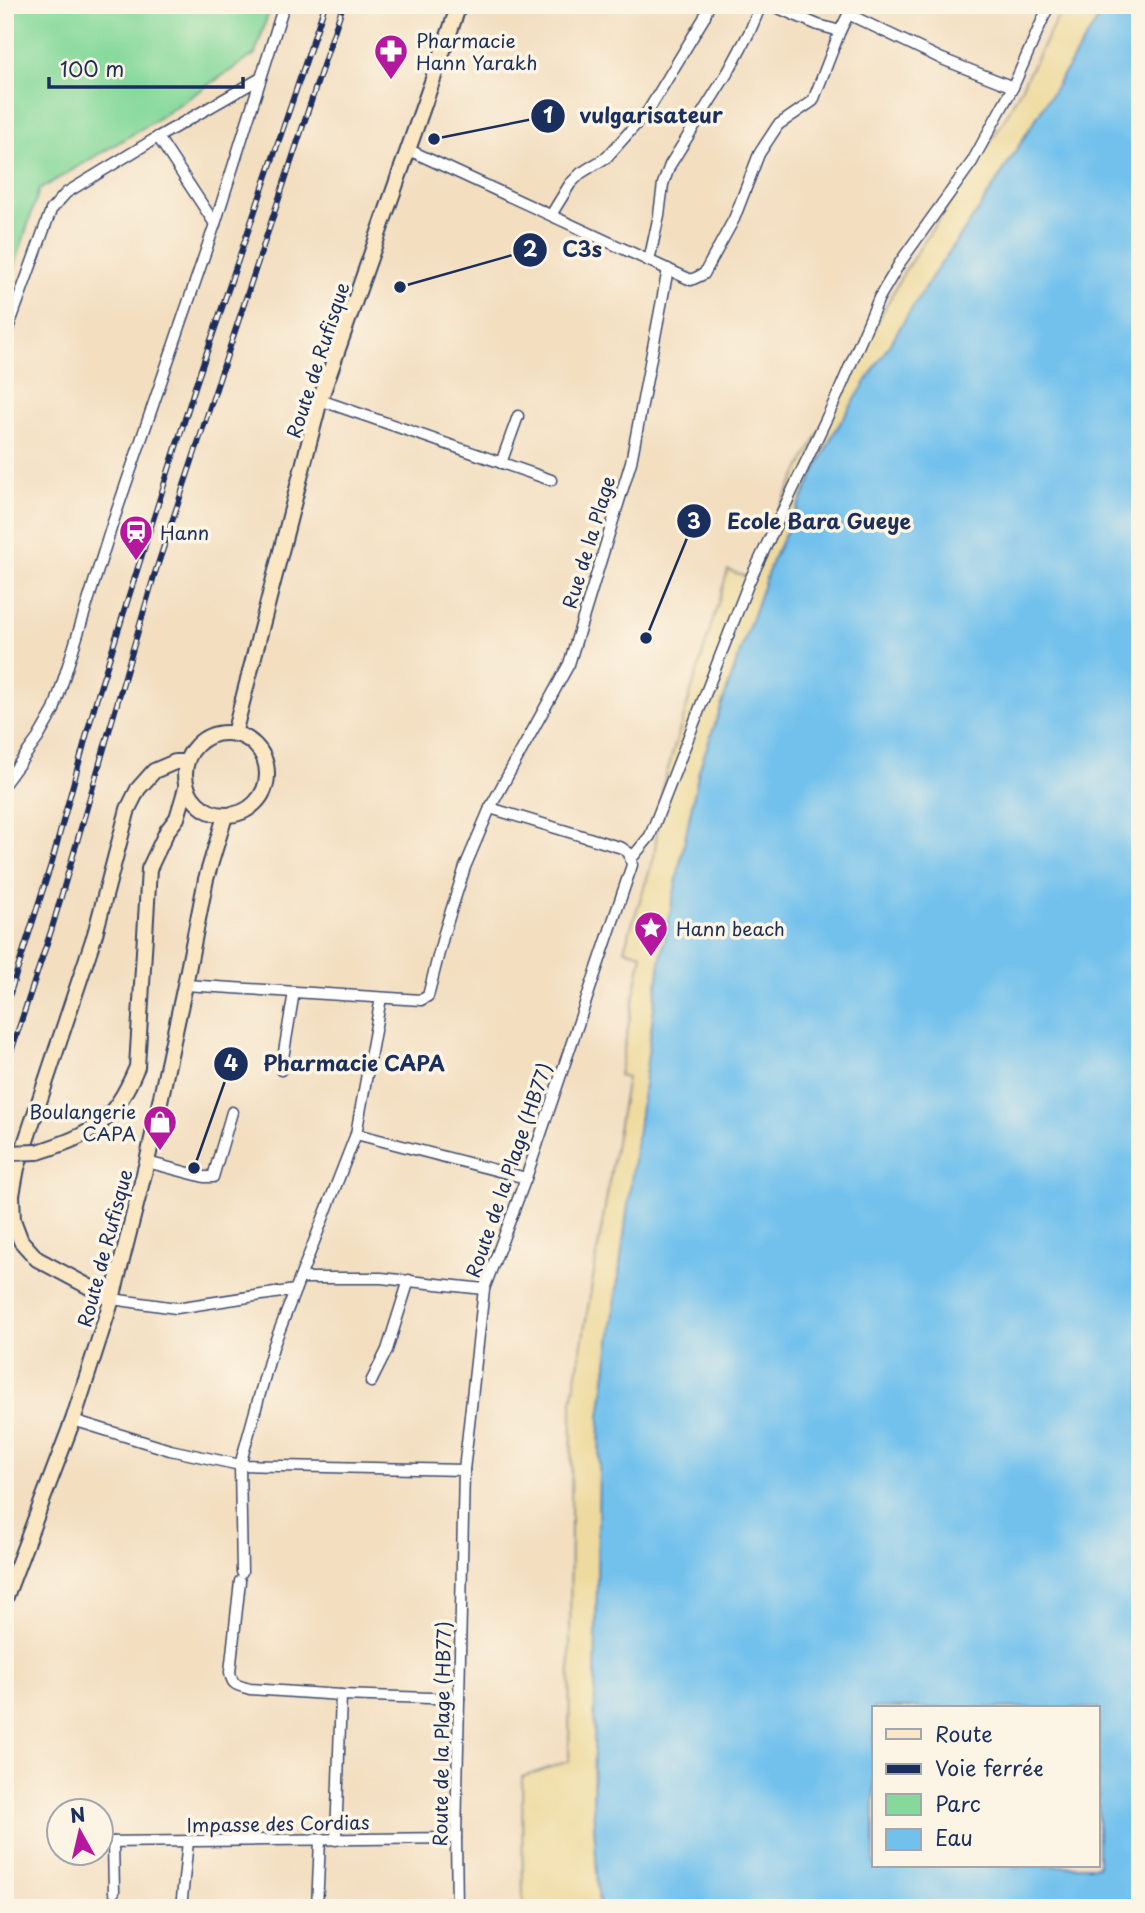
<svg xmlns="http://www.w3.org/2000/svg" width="1145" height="1913" viewBox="0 0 1145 1913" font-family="'Playpen Sans',sans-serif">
  <rect width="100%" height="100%" fill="#fcf5e5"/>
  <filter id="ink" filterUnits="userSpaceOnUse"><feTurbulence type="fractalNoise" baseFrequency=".0143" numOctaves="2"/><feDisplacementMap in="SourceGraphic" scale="14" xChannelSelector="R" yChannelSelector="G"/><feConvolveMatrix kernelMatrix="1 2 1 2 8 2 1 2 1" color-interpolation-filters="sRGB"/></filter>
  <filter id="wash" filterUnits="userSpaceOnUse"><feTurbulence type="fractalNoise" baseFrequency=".00686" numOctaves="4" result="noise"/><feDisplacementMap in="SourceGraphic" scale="28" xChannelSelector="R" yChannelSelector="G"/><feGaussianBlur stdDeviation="1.57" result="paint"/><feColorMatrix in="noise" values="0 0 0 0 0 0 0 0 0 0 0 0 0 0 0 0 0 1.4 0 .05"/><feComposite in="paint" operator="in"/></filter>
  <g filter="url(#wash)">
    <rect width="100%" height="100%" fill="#f3dec0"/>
    <polygon fill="#86d99b" stroke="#50847c" stroke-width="2" points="5,5 271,5 255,54 148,125 39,190 5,296"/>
    <polygon fill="#eeda9e" stroke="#84847e" stroke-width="2" points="1064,5 1107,5 982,205 933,275 834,433 772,561 699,770 660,963 600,1417 593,1804 599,1908 523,1908 522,1777 569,1761 572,1402 627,1077 619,1075 642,954 624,949 654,857 663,785 728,570 747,577 776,514 904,272 1005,119"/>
    <path fill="#72c1ed" stroke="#4678a6" stroke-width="2" fill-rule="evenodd" d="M1107,5H1140V1908H599L593,1804L600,1418L660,963L699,770L772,561L834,433L933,275L982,205ZM874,1708H1098V1866H874Z"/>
  </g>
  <g filter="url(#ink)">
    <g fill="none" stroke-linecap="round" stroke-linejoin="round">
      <g stroke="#3b496d" stroke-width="13">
        <g id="minor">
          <polyline points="771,5 818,25 840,31"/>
          <polyline points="848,14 942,59 1013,87"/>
          <polyline points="158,137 215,224"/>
          <polyline points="409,150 691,280 704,274 734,219 759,154 778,125 813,101 840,31 853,5"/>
          <polyline points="551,215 570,184 581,173 607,157 648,111 704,18 709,5"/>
          <polyline points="649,261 659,215 663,184 670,165 728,72 750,31 761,5"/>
          <polyline points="5,337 51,210 66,193 158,137 261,78"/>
          <polyline points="320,400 551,480"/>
          <polyline points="501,463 518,416"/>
          <polyline points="5,783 38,738 54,710 112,525 215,224 284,5"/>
          <polyline points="631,859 650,836 749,582 838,394 879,298 901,261 972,162 1013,87 1049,5"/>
          <polyline points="185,985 421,1000 428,996 444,933 465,867 490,808 569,664 631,462 668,269"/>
          <polyline points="281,1070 294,992"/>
          <polyline points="356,1134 526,1178"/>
          <polyline points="147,1162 204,1177 213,1177 232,1112"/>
          <polyline points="301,1278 381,1278 484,1289"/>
          <polyline points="112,1299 176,1308 295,1290"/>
          <polyline points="371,1382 387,1350 409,1280"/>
          <polyline points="73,1420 170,1450 240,1465 464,1470"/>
          <polyline points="242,1572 240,1465 273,1347 356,1134 381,998"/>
          <path d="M240,1581L230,1672C232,1686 237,1685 250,1689L341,1695L459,1699"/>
          <polyline points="336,1840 341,1695"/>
          <polyline points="102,1842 456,1838"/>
          <polyline points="113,1842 114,1892"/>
          <polyline points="181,1908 188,1841"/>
          <polyline points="317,1908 320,1840"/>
          <polyline points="457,1908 456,1838 464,1470 484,1289 526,1178 632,865 629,853 622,848 490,808"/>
        </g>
      </g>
      <g stroke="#3b496d" stroke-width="18">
        <g id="secondary">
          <circle cx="226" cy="774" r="41"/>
          <polyline points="234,734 320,400 459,5"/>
          <path d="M38,1152C94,1134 113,1123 137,1067L149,869L167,831L177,818L186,788"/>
          <polyline points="112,1299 37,1259 21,1241 13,1220 12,1195 17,1168 95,934 128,809 138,789 154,771 175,762 186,762"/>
          <polyline points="5,1599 73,1420 112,1299 147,1162 185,985 206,879 225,816"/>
        </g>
      </g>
      <use href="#minor" stroke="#fff" stroke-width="10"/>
      <use href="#secondary" stroke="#fbe7c3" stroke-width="14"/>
      <g stroke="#1b2f5e" stroke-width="6">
        <g id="rail">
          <polyline points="5,1009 53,858 95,704 146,542 196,384 325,5"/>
          <polyline points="5,1070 52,928 154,576 343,5"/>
        </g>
      </g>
      <use href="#rail" stroke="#fcf5e5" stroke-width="3.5" stroke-dasharray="10" stroke-linecap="butt"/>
      <g stroke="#3b496d" stroke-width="18" stroke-linecap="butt">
        <polyline id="secondary-bridge" points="5,1153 38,1152"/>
      </g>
      <use href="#secondary-bridge" stroke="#fbe7c3" stroke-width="14"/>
    </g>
  </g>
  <defs>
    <g id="pharmacy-pin" transform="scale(1.75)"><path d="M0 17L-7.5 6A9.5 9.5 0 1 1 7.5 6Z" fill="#b5179e" stroke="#fcf5e5"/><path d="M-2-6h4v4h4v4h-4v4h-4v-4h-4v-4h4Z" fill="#fff"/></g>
    <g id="station-pin" transform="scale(1.75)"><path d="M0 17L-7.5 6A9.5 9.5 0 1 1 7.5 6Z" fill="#b5179e" stroke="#fcf5e5"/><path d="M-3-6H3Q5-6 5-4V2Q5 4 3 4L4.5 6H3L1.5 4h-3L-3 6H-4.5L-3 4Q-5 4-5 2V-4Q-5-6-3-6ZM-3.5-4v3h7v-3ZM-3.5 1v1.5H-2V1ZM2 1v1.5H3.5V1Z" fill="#fff"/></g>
    <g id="sight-pin" transform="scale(1.75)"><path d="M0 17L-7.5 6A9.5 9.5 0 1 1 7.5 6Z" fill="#b5179e" stroke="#fcf5e5"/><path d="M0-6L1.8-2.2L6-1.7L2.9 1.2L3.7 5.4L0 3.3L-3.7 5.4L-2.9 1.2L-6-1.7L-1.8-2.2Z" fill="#fff"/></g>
    <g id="shop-pin" transform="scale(1.75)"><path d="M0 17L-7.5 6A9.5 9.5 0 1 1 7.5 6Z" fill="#b5179e" stroke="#fcf5e5"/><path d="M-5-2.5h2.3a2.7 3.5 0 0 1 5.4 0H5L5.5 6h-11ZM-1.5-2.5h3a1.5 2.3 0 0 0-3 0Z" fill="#fff"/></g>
  </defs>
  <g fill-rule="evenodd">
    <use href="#pharmacy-pin" x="391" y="51"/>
    <use href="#station-pin" x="136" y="532"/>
    <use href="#sight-pin" x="651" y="928"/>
    <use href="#shop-pin" x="160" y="1122"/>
  </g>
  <g text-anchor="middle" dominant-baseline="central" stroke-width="7" stroke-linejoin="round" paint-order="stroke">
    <g font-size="19" fill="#1b2f5e" stroke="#fcf5e5" text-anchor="start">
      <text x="416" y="40">Pharmacie<tspan x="416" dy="22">Hann Yarakh</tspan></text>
      <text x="160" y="532">Hann</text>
      <text x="676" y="928">Hann beach</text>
      <text x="136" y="1111" text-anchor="end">Boulangerie<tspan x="136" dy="22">CAPA</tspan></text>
    </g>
    <g font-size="19" fill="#1b2f5e" stroke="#fcf5e5">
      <text transform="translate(317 360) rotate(-72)">Route de Rufisque</text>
      <text transform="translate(588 542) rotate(-73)">Rue de la Plage</text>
      <text transform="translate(508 1170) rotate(-71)">Route de la Plage (HB77)</text>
      <text transform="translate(104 1248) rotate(-75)">Route de Rufisque</text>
      <text transform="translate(441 1734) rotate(-89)">Route de la Plage (HB77)</text>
      <text transform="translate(278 1823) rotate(-1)">Impasse des Cordias</text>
    </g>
  </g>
  <path fill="none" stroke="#1b2f5e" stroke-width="2.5" d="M434 139L548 116M400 287L530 250M646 638L694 521M194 1168L231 1064"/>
  <g fill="#1b2f5e" stroke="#fcf5e5" stroke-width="2.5">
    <circle cx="434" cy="139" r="7"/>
    <circle cx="400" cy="287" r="7"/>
    <circle cx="646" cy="638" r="7"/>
    <circle cx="194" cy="1168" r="7"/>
    <circle cx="548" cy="116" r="18"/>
    <circle cx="530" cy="250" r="18"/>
    <circle cx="694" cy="521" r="18"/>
    <circle cx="231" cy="1064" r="18"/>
  </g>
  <g font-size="21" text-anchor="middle" font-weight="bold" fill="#fff">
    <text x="548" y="123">1</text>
    <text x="530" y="257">2</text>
    <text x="694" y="529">3</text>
    <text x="231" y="1071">4</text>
  </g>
  <g font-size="21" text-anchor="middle" font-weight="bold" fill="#1b2f5e" stroke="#fcf5e5" stroke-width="7" stroke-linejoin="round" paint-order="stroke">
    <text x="651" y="123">vulgarisateur</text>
    <text x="582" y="257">C3s</text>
    <text x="819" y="529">Ecole Bara Gueye</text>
    <text x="354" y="1071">Pharmacie CAPA</text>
  </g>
  <rect width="1145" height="1913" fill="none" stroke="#fcf5e5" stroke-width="28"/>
  <rect x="872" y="1706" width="228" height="161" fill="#fcf5e5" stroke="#a2a6af" stroke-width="2"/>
  <rect x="886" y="1729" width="35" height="10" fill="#fbe7c3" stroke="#a2a6af" stroke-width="2"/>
  <text x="935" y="1742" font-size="21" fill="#1b2f5e">Route</text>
  <rect x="886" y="1764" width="35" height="10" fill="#1b2f5e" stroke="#a2a6af" stroke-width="2"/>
  <text x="935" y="1776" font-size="21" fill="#1b2f5e">Voie ferrée</text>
  <rect x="886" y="1794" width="35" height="21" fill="#86d99b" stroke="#a2a6af" stroke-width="2"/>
  <text x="935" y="1812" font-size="21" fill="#1b2f5e">Parc</text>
  <rect x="886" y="1829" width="35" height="21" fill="#72c1ed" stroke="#a2a6af" stroke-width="2"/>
  <text x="935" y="1846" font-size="21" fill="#1b2f5e">Eau</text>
  <g transform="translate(80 1832) rotate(352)"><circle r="33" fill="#fcf5e5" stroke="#a2a6af" stroke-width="2"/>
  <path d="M0-5L12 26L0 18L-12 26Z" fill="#b5179e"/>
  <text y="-10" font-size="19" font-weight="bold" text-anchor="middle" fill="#1b2f5e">N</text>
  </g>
  <path d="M49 77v10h194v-10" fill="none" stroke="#1b2f5e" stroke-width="3.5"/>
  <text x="60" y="77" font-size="21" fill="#1b2f5e" stroke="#fcf5e5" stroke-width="5" paint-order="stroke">100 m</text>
</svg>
